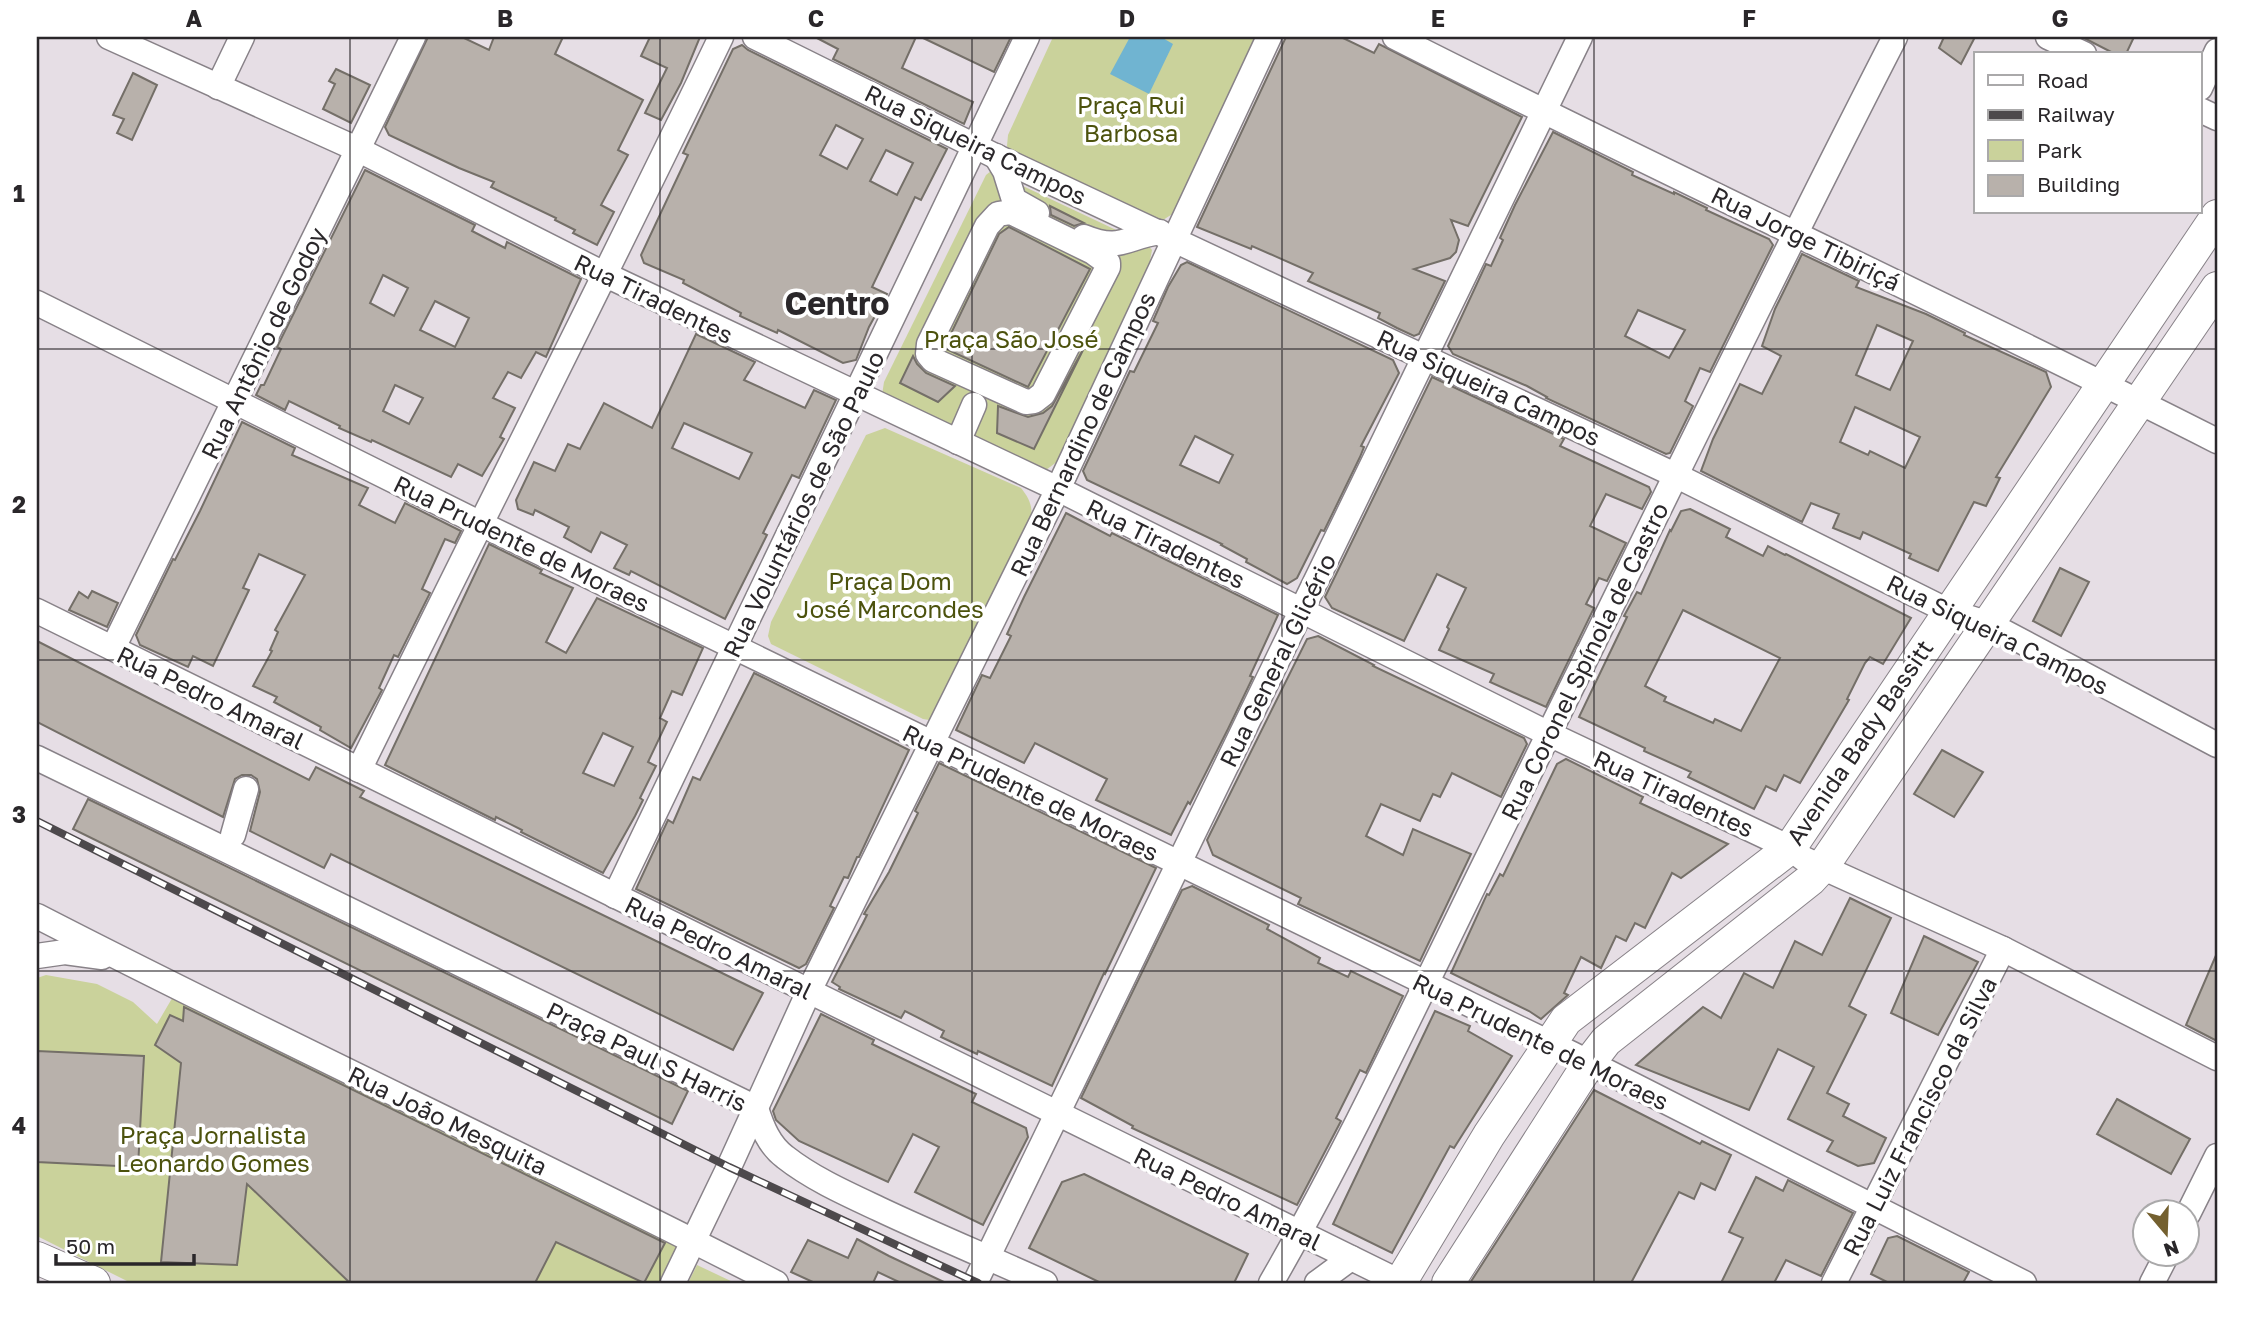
<svg xmlns="http://www.w3.org/2000/svg" width="2254" height="1320" viewBox="0 0 2254 1320" font-family="'Golos Text',sans-serif">
  <rect width="100%" height="100%" fill="#e6dee5"/>
  <g fill="#cad29b">
    <polygon points="1053,37 1261,37 1174,213 1163,220 1155,219 1009,151 1007,146 1008,135"/>
    <polygon points="991,171 1148,245 1152,250 1149,266 1058,461 1046,470 882,395 884,382 986,175"/>
    <path d="M885,428L1021,488C1029,498 1033,506 1031,519L935,717L929,720L923,719L771,644L768,636L771,622L866,435Z"/>
    <polygon points="46,975 97,984 133,1002 157,1024 181,983 689,1224 661,1283 131,1283 37,1236 37,978"/>
    <polygon points="697,1265 735,1283 688,1283"/>
  </g>
  <polygon fill="#70b4d1" points="1130,37 1161,37 1173,44 1149,94 1110,74"/>
  <g fill="#b8b1ab" stroke="#746f68" stroke-width="2" fill-rule="evenodd">
    <polygon points="428,37 462,37 489,50 494,37 563,37 555,54 643,100 618,150 628,155 601,205 614,212 597,245 573,233 575,230 555,220 556,218 491,187 494,182 459,168 389,135 385,127"/>
    <polygon points="650,37 700,37 681,83 661,120 645,113 667,68 641,56"/>
    <polygon points="815,37 916,37 902,68 973,102 964,124 833,59 838,49"/>
    <polygon points="921,37 1011,37 994,72"/>
    <polygon points="1286,37 1341,37 1374,53 1379,44 1522,117 1468,226 1451,220 1459,240 1456,252 1450,258 1414,269 1445,281 1419,334 1414,336 1397,328 1378,318 1380,313 1308,281 1313,273 1252,246 1251,249 1197,227"/>
    <polygon points="1944,37 1975,37 1961,64 1939,48"/>
    <polygon points="2082,37 2134,37 2126,54 2115,54"/>
    <path d="M742,45L748,50L947,149L921,200L915,197L872,287L887,294L869,327L856,360L843,363L778,330L777,333L740,316L741,313L683,283L684,280L644,263L641,255L688,155L683,153L733,49ZM836,125L863,139L847,169L820,155ZM886,150L913,163L897,195L870,181Z"/>
    <polygon points="336,69 370,85 351,123 323,109 335,84 329,81"/>
    <polygon points="133,73 157,85 132,140 117,133 124,119 113,115"/>
    <path d="M1553,132L1633,172L1632,175L1674,194V192L1707,208L1706,210L1769,239L1773,245L1710,372L1700,368L1685,401L1693,406L1670,453L1666,454L1546,398L1547,397L1527,386L1453,354L1448,346L1486,264L1491,266L1503,240L1500,238L1515,205ZM1638,310L1685,330L1669,358L1625,336Z"/>
    <path d="M365,170L475,225L472,231L505,248L507,242L581,279L546,357L536,352L521,378L508,372L493,398L515,408L500,437L504,439L482,476L458,464L451,477L372,440L371,442L339,428L340,426L289,401L285,410L256,395L261,385H264L281,349L277,347ZM383,275L408,288L394,316L370,303ZM435,301L469,318L455,347L420,330ZM395,385L423,398L409,424L383,411Z"/>
    <polygon points="1050,206 1084,223 1074,226 1051,215"/>
    <polygon points="1009,227 1090,269 1028,387 944,348 999,234"/>
    <path d="M1802,254L1859,281L1856,287L1926,314L1965,333L1964,335L2046,372L2051,387L1996,477L2000,478L1986,506L1974,502L1938,571L1909,558L1911,554L1863,532L1860,539L1833,528L1839,514L1811,503L1802,522L1701,471L1713,439L1740,384L1762,394L1781,356L1762,346L1775,309ZM1877,325L1913,341L1890,390L1856,375ZM1855,407L1920,437L1905,468L1870,451L1868,455L1840,442Z"/>
    <path d="M1187,262L1393,360L1399,373L1361,446L1364,447L1360,457L1324,531L1321,530L1297,578L1287,584L1246,562L1247,559L1221,545L1222,544L1087,480L1083,471L1130,371L1134,372L1158,323L1153,321L1168,287L1181,265ZM1195,436L1233,455L1219,483L1180,465Z"/>
    <path d="M696,334L755,362L744,380L805,408L814,390L836,400L799,478L792,475L763,533L767,535L725,619L631,571L629,575L614,568L627,545L601,532L591,552L564,537L569,527L535,510L533,515L518,509L516,500L534,462L555,471L568,444L580,449L604,403L652,428ZM684,423L752,453L739,479L672,448Z"/>
    <polygon points="1085,346 1034,449 997,433 998,406 1028,417 1043,413 1052,406"/>
    <polygon points="913,356 917,364 926,373 955,386 938,402 900,383"/>
    <polygon points="1432,377 1564,439 1560,446 1649,487 1651,492 1642,509 1606,494 1590,526 1626,543 1607,581 1599,578 1586,604 1594,608 1546,707 1490,682 1494,674 1439,650 1449,629 1447,627 1466,588 1437,574 1404,641 1332,608 1325,597"/>
    <polygon points="242,422 295,448 292,455 368,488 359,505 395,523 405,503 461,531 455,543 445,539 422,589 430,593 398,657 394,655 379,688 382,690 351,748 320,730 321,727 274,702 277,697 253,686 272,651 270,650 278,632 275,630 305,575 259,554 243,588 249,590 213,666 193,656 188,667 140,645 136,635 173,559 175,560 200,511"/>
    <path d="M1690,509L1730,529L1726,537L1763,556L1768,546L1785,555L1786,554L1911,618L1883,664L1870,657L1865,663L1847,699L1849,700L1800,783L1784,775L1776,791L1766,786L1754,809L1688,777L1691,772L1644,751L1645,748L1579,717L1627,617L1624,616L1637,592L1641,594L1670,530L1671,531L1681,511ZM1683,610L1780,658L1741,731L1715,719L1713,723L1664,701L1666,697L1645,686Z"/>
    <polygon points="1066,513 1110,536 1112,533 1278,615 1250,676 1253,677 1228,729 1190,804 1188,802 1171,835 1096,800 1107,779 1035,743 1024,763 956,730 982,675 990,678 1011,636 1007,634 1024,597"/>
    <path d="M489,544L542,570L540,573L573,588L546,642L566,653L597,598L703,648L682,695L672,691L660,718L667,722L648,762L656,766L640,798L643,800L635,816L603,873L521,832L522,830L496,817L495,820L385,765ZM603,733L633,747L614,786L583,773Z"/>
    <polygon points="2060,568 2089,582 2061,636 2033,621"/>
    <polygon points="92,591 118,603 107,627 69,610 79,592 88,598"/>
    <polygon points="1318,636 1374,665 1373,666 1524,738 1527,744 1501,797 1452,773 1440,797 1433,794 1420,821 1381,804 1366,836 1403,855 1413,829 1471,854 1420,961 1298,904 1301,898 1213,855 1207,840 1307,639"/>
    <polygon points="37,641 309,780 316,767 364,791 360,797 763,993 733,1050 331,854 324,868 250,831 260,792 257,779 251,775 242,775 235,779 223,817 37,722"/>
    <polygon points="754,673 909,750 859,857 857,857 848,878 844,877 830,906 834,908 806,964 799,968 636,889 668,820 673,823 693,777 700,780"/>
    <polygon points="1942,750 1983,772 1954,817 1914,794"/>
    <polygon points="1566,759 1643,797 1640,803 1728,844 1681,878 1672,873 1645,928 1635,923 1626,941 1616,936 1601,968 1581,957 1564,993 1568,995 1541,1019 1529,1011 1451,973 1487,894 1489,895 1500,874 1503,876 1557,764"/>
    <polygon points="939,763 1156,868 1105,974 1104,973 1052,1086 978,1051 977,1054 941,1037 944,1031 905,1011 901,1018 839,989 840,987 832,982 863,923 867,915 864,914 889,872 918,813 915,811"/>
    <polygon points="88,799 688,1091 672,1124 73,829"/>
    <polygon points="1192,886 1269,925 1267,929 1320,958 1318,963 1348,977 1351,971 1403,996 1366,1073 1360,1070 1336,1118 1341,1121 1297,1205 1132,1128 1133,1126 1081,1098 1182,890"/>
    <polygon points="1850,898 1891,918 1849,1006 1866,1015 1827,1093 1849,1104 1843,1116 1886,1138 1874,1163 1858,1166 1827,1151 1833,1141 1788,1119 1814,1067 1778,1049 1749,1110 1636,1065 1703,1007 1721,1018 1744,973 1773,988 1795,941 1822,955"/>
    <polygon points="1924,936 1978,962 1938,1035 1891,1013"/>
    <polygon points="2217,953 2217,1041 2186,1025"/>
    <polygon points="184,1007 665,1243 644,1283 556,1242 535,1283 350,1283 247,1184 237,1265 161,1262 181,1063 155,1045 170,1015 183,1021"/>
    <polygon points="1435,1011 1470,1026 1468,1031 1512,1056 1454,1148 1450,1146 1392,1253 1333,1224"/>
    <polygon points="821,1014 874,1040 872,1044 976,1094 972,1102 1026,1128 1028,1137 983,1225 915,1192 939,1147 913,1134 888,1182 799,1141 776,1120 773,1111"/>
    <polygon points="37,1051 144,1056 138,1167 37,1162"/>
    <polygon points="1594,1090 1700,1144 1702,1141 1731,1155 1715,1190 1701,1183 1694,1199 1679,1192 1631,1283 1470,1283"/>
    <polygon points="2117,1099 2190,1139 2171,1174 2097,1134"/>
    <polygon points="1084,1174 1248,1254 1234,1283 1101,1283 1029,1248 1062,1182"/>
    <polygon points="1756,1177 1783,1191 1788,1180 1853,1213 1821,1276 1786,1260 1774,1283 1721,1283 1743,1238 1729,1232"/>
    <polygon points="1897,1236 1969,1272 1963,1283 1889,1283 1871,1274 1888,1238"/>
    <polygon points="857,1239 889,1256 946,1283 901,1283 878,1272 873,1283 815,1283 791,1272 808,1240 848,1258"/>
  </g>
  <g fill="none" stroke-linecap="round" stroke-linejoin="round">
    <g stroke="#888288" stroke-width="27">
      <g id="minor">
        <polyline points="109,37 357,149 606,275 1058,489 1549,734 1790,848 1804,859 2003,949 2217,1058"/>
        <polyline points="755,37 993,155 1675,475 1948,611 1989,624 2217,745"/>
        <path d="M1395,37C1667,175 1945,303 2217,441"/>
        <polyline points="2048,37 2084,54"/>
        <polyline points="218,87 242,37"/>
        <polyline points="2200,88 2217,51"/>
        <polyline points="2200,110 2217,118"/>
        <polyline points="996,156 1005,171 1014,200 1037,213"/>
        <polygon points="1011,212 1093,252 1108,263 1108,267 1043,394 1034,401 1026,402 933,360 928,354 929,344 987,226 998,214"/>
        <path d="M1084,237C1121,252 1125,237 1160,232"/>
        <polyline points="37,303 479,523 1572,1054 2024,1283"/>
        <polyline points="958,442 974,405"/>
        <polyline points="37,611 1402,1283"/>
        <polyline points="113,648 413,37"/>
        <path d="M37,758L756,1108C762,1127 769,1145 785,1157C813,1179 847,1194 879,1209C934,1235 990,1258 1045,1283"/>
        <path d="M359,770C479,525 603,282 721,37"/>
        <polyline points="233,835 246,789"/>
        <polyline points="615,896 1027,37"/>
        <path d="M37,916C281,1042 531,1157 776,1283"/>
        <polyline points="37,956 65,952 102,957"/>
        <polyline points="2188,1214 2217,1156"/>
        <polyline points="673,1283 729,1167 809,991 1058,489 1269,37"/>
        <polyline points="975,1283 1580,37"/>
        <path d="M1271,1283C1348,1149 1415,1005 1484,865C1621,589 1754,311 1895,37"/>
        <polyline points="1317,1283 1351,1258"/>
        <polyline points="1834,1283 2003,949"/>
        <polyline points="2152,1283 2167,1254"/>
      </g>
    </g>
    <g stroke="#888288" stroke-width="34">
      <g id="major">
        <polyline points="37,1258 94,1283"/>
        <polyline points="1400,1283 1489,1135 1566,1020 1790,848 2217,216"/>
        <polyline points="1448,1283 1589,1063 1606,1041 1810,880 1823,866 2217,288"/>
      </g>
    </g>
    <use href="#minor" stroke="#fff" stroke-width="24"/>
    <use href="#major" stroke="#fff" stroke-width="32"/>
    <g stroke="#4d494c" stroke-width="8">
      <polyline id="rail" points="37,821 729,1167 978,1283"/>
    </g>
    <use href="#rail" stroke="#fff" stroke-width="5" stroke-dasharray="16" stroke-linecap="butt"/>
  </g>
  <path fill="none" stroke="#2a272a" stroke-width="2" stroke-opacity="0.55" d="M350,37V1283M660,37V1283M972,37V1283M1282,37V1283M1594,37V1283M1904,37V1283M37,349H2217M37,660H2217M37,971H2217"/>
  <g text-anchor="middle" dominant-baseline="central" stroke-width="7" stroke-linejoin="round" paint-order="stroke">
    <g font-size="24" fill="#4c520d" stroke="#fff">
      <text x="1131" y="104">Praça Rui<tspan x="1131" dy="28">Barbosa</tspan></text>
      <text x="1011" y="338">Praça São José</text>
      <text x="890" y="580">Praça Dom<tspan x="890" dy="28">José Marcondes</tspan></text>
      <text x="213" y="1134">Praça Jornalista<tspan x="213" dy="28">Leonardo Gomes</tspan></text>
    </g>
    <g font-size="24" fill="#2a272a" stroke="#fff">
      <text transform="translate(976 144) rotate(26)">Rua Siqueira Campos</text>
      <text transform="translate(1806 238) rotate(26)">Rua Jorge Tibiriçá</text>
      <text transform="translate(654 298) rotate(26)">Rua Tiradentes</text>
      <text transform="translate(263 343) rotate(-64)">Rua Antônio de Godoy</text>
      <text transform="translate(1489 387) rotate(25)">Rua Siqueira Campos</text>
      <text transform="translate(1082 434) rotate(-65)">Rua Bernardino de Campos</text>
      <text transform="translate(803 504) rotate(-64)">Rua Voluntários de São Paulo</text>
      <text transform="translate(522 543) rotate(26)">Rua Prudente de Moraes</text>
      <text transform="translate(1166 543) rotate(26)">Rua Tiradentes</text>
      <text transform="translate(1998 634) rotate(26)">Rua Siqueira Campos</text>
      <text transform="translate(1277 660) rotate(-64)">Rua General Glicério</text>
      <text transform="translate(1584 661) rotate(-64)">Rua Coronel Spínola de Castro</text>
      <text transform="translate(211 697) rotate(26)">Rua Pedro Amaral</text>
      <text transform="translate(1859 742) rotate(-56)">Avenida Bady Bassitt</text>
      <text transform="translate(1031 792) rotate(26)">Rua Prudente de Moraes</text>
      <text transform="translate(1674 793) rotate(25)">Rua Tiradentes</text>
      <text transform="translate(719 947) rotate(26)">Rua Pedro Amaral</text>
      <text transform="translate(1541 1041) rotate(26)">Rua Prudente de Moraes</text>
      <text transform="translate(647 1056) rotate(26)">Praça Paul S Harris</text>
      <text transform="translate(1919 1116) rotate(-63)">Rua Luiz Francisco da Silva</text>
      <text transform="translate(448 1120) rotate(26)">Rua João Mesquita</text>
      <text transform="translate(1228 1198) rotate(26)">Rua Pedro Amaral</text>
    </g>
    <g font-size="32" font-weight="bold" fill="#2a272a" stroke="#fff">
      <text x="837" y="303">Centro</text>
    </g>
  </g>
  <rect width="2254" height="1320" fill="none" stroke="#ffffff" stroke-width="77"/>
  <rect x="1974" y="52" width="228" height="161" fill="#ffffff" stroke="#aaa9aa" stroke-width="2"/>
  <rect x="1988" y="75" width="35" height="10" fill="#ffffff" stroke="#aaa9aa" stroke-width="2"/>
  <text x="2037" y="88" font-size="21" fill="#2a272a">Road</text>
  <rect x="1988" y="110" width="35" height="10" fill="#4d494c" stroke="#aaa9aa" stroke-width="2"/>
  <text x="2037" y="122" font-size="21" fill="#2a272a">Railway</text>
  <rect x="1988" y="140" width="35" height="21" fill="#cad29b" stroke="#aaa9aa" stroke-width="2"/>
  <text x="2037" y="158" font-size="21" fill="#2a272a">Park</text>
  <rect x="1988" y="175" width="35" height="21" fill="#b8b1ab" stroke="#aaa9aa" stroke-width="2"/>
  <text x="2037" y="192" font-size="21" fill="#2a272a">Building</text>
  <g transform="translate(2166 1233) rotate(161)"><circle r="33" fill="#ffffff" stroke="#aaa9aa" stroke-width="2"/>
  <path d="M0-5L12 26L0 18L-12 26Z" fill="#74602f"/>
  <text y="-10" font-size="19" font-weight="bold" text-anchor="middle" fill="#2a272a">N</text>
  </g>
  <path d="M56 1254v10h138v-10" fill="none" stroke="#2a272a" stroke-width="3.5"/>
  <text x="66" y="1254" font-size="21" fill="#2a272a" stroke="#ffffff" stroke-width="5" paint-order="stroke">50 m</text>
  <rect x="38" y="38" width="2178" height="1244" fill="none" stroke="#2a272a" stroke-width="2.5"/>
  <g font-size="23" text-anchor="middle" font-weight="bold" fill="#2a272a">
    <text x="194" y="27">A</text>
    <text x="505" y="27">B</text>
    <text x="816" y="27">C</text>
    <text x="1127" y="27">D</text>
    <text x="1438" y="27">E</text>
    <text x="1749" y="27">F</text>
    <text x="2060" y="27">G</text>
    <text x="19" y="202">1</text>
    <text x="19" y="513">2</text>
    <text x="19" y="823">3</text>
    <text x="19" y="1134">4</text>
  </g>
</svg>
